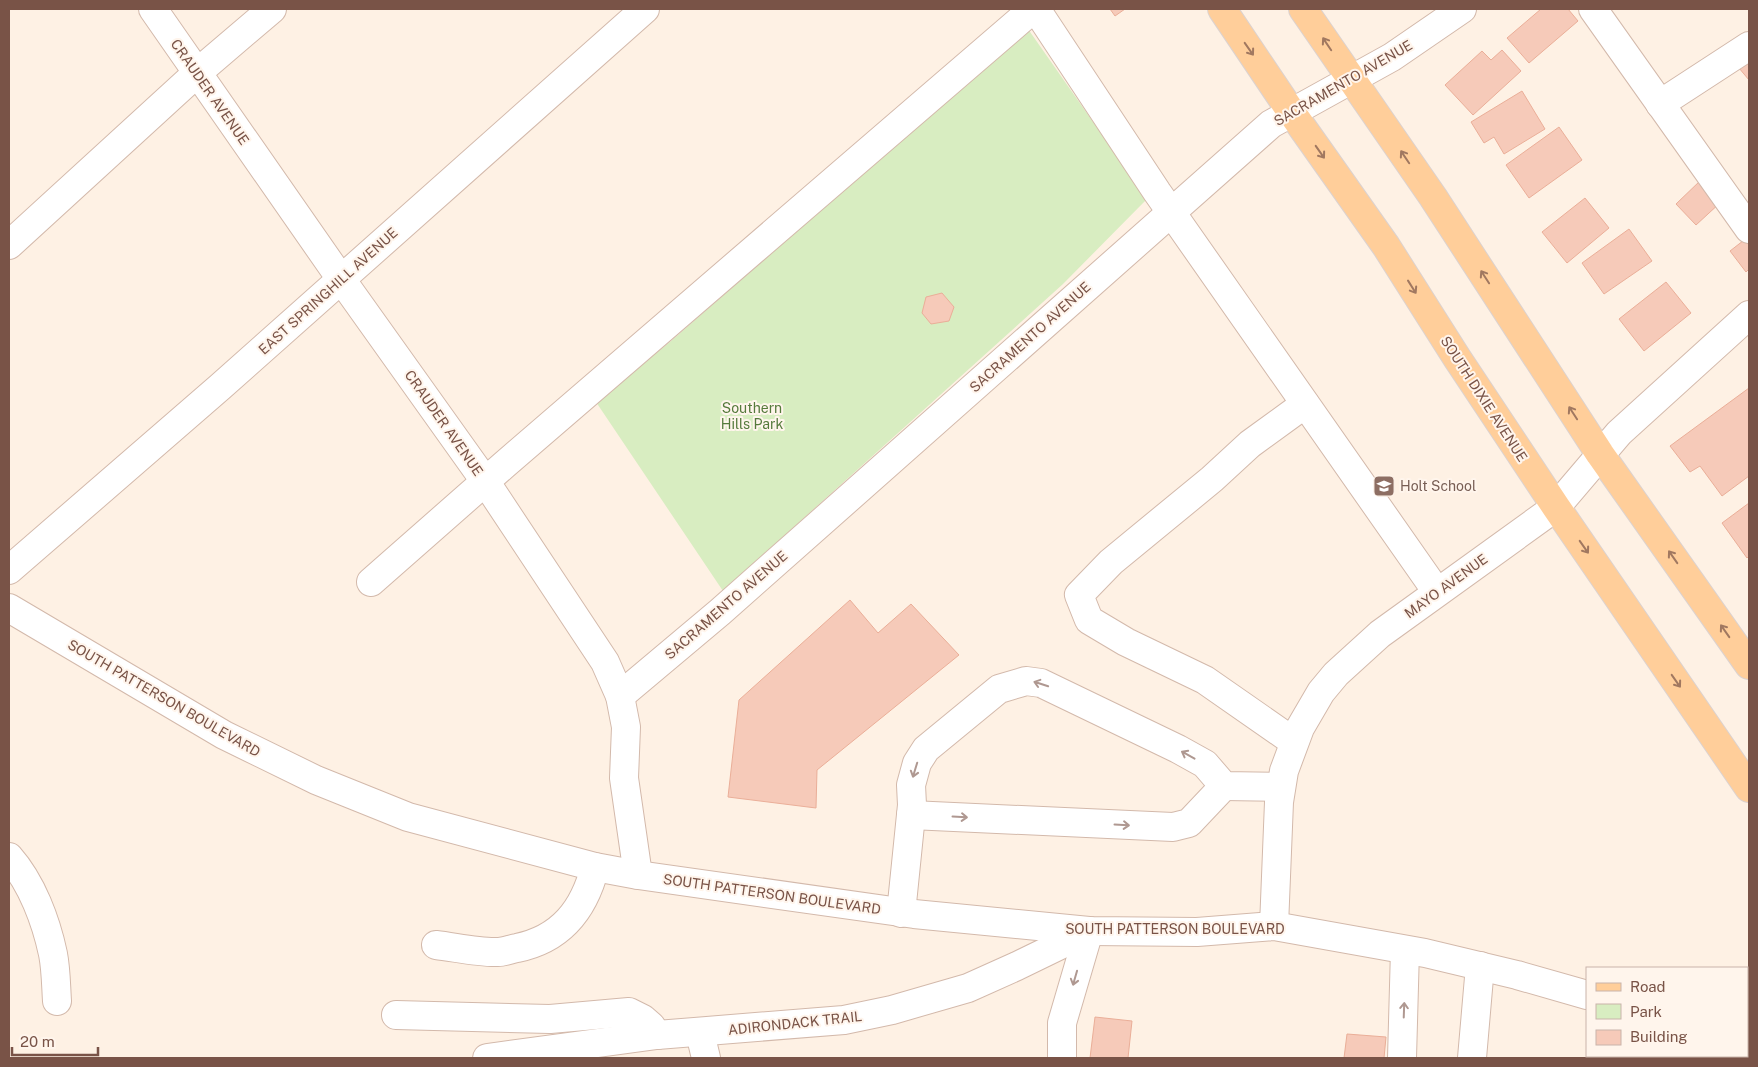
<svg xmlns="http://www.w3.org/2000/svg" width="1758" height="1067" viewBox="0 0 1758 1067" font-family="'Public Sans',sans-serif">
  <rect width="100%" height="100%" fill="#fef1e4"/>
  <polygon fill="#d8edc1" points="1028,29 1147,199 1063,284 723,591 596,402 671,341"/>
  <g fill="#f6cab9" stroke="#eaae98">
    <polygon points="1110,9 1125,9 1115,16"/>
    <polygon points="1541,9 1568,9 1578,21 1529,63 1507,38"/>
    <polygon points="1502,50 1521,71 1473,115 1445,85 1482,51 1491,60"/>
    <polygon points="1749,60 1749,80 1739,68"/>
    <polygon points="1522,91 1545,129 1504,154 1494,137 1484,143 1471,122"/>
    <polygon points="1559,127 1582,160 1529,198 1506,165"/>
    <polygon points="1701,180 1721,202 1696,225 1676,204"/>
    <polygon points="1585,198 1609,228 1567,263 1542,232"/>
    <polygon points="1629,229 1652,261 1604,294 1582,263"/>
    <polygon points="1748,237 1749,239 1749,269 1746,272 1730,251"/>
    <polygon points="1666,282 1691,313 1644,351 1619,319"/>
    <polygon points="942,293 954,307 949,321 931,324 922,313 926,297"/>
    <polygon points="1749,388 1749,476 1722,496 1700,466 1690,472 1670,446"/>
    <polygon points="1749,503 1749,556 1747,558 1722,523"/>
    <polygon points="850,600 878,633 911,604 959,655 817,770 816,808 728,797 739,700"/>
    <polygon points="1095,1017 1132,1021 1128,1058 1090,1058"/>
    <polygon points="1347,1034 1386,1037 1384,1058 1344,1058"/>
  </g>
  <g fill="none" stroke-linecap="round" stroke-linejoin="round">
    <g stroke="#d3b9ab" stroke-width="30">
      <g id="minor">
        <polyline points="153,9 341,279 485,481 605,662 620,696 626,727 624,778 638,875"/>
        <polyline points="1036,9 1157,192 1437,592"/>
        <polyline points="1593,9 1749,229"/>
        <polyline points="1660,104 1749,46"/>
        <polyline points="9,245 197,73 272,9"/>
        <polyline points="9,570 220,387 645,9"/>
        <polyline points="371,582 504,465 1033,9"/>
        <polyline points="9,608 224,735 316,780 408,817 595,867 638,875 914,914 1089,931 1197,932 1274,926 1425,953 1517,975 1587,995"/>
        <polyline points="620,696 720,612 1271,124 1392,57 1462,9"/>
        <polyline points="1294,742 1205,680 1126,642 1089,620 1079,595 1111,562 1212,479 1250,444 1305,404"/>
        <polyline points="911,815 1173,827 1189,823 1224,786"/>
        <path d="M9,857C32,883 46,921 53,954C56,969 56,986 57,1001"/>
        <polyline points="901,913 912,805 911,785 917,763 926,749 999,689 1026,681 1041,683 1178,749 1205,764 1224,786 1281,787"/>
        <polyline points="1274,926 1279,802 1284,771 1300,728 1321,692 1336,674 1380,634 1556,507 1619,433 1749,315"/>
        <path d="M436,945C454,947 480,953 498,952C504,952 511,949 517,948C561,939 584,910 595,867"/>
        <polyline points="396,1015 550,1019 629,1012 643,1019 651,1026 657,1035"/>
        <polyline points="700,1033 706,1058"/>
        <polyline points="1729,1056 1734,1058"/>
        <polyline points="487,1058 657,1035 844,1020 892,1010 968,988 1017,966 1089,931"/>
        <polyline points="1062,1058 1062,1023 1089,931"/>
        <polyline points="1402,1058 1405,950"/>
        <polyline points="1472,1058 1480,966"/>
      </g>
    </g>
    <g stroke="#dcd2cf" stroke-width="30">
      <g id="major">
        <polyline points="1222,9 1292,113 1386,246 1457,358 1556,507 1749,788"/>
        <polyline points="1303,9 1433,197 1600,454 1749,665"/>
      </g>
    </g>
    <use href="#minor" stroke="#fff" stroke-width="28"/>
    <use href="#major" stroke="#ffce9a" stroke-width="28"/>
  </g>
  <defs><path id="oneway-shaft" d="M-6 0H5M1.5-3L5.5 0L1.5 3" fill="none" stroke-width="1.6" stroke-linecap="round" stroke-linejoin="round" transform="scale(1.25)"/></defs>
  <g stroke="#a17860">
    <use href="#oneway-shaft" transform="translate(1327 44) rotate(-124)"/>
    <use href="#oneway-shaft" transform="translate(1249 49) rotate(55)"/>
    <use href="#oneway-shaft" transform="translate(1320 152) rotate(55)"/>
    <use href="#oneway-shaft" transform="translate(1405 157) rotate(-124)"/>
    <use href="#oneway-shaft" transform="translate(1485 277) rotate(-123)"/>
    <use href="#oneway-shaft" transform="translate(1412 287) rotate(58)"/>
    <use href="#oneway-shaft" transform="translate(1573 413) rotate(-123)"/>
    <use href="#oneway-shaft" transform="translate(1584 547) rotate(55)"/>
    <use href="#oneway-shaft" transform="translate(1673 557) rotate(-125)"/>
    <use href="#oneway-shaft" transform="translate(1725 631) rotate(-125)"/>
    <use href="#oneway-shaft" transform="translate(1676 681) rotate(55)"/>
  </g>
  <g stroke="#af9891">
    <use href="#oneway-shaft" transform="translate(1041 684) rotate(-162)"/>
    <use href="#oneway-shaft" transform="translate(1188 755) rotate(-151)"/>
    <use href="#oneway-shaft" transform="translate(915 770) rotate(107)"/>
    <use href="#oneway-shaft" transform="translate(960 817) rotate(3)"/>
    <use href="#oneway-shaft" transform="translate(1122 825) rotate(3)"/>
    <use href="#oneway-shaft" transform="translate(1075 978) rotate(106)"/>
    <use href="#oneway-shaft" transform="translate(1404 1010) rotate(-88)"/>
  </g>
  <defs>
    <g id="school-square" transform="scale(1.125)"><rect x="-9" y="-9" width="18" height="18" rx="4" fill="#8d6e63" stroke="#fff5ec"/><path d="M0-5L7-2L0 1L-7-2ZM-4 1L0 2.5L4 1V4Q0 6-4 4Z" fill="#fff"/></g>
  </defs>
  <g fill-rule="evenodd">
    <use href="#school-square" x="1384" y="486"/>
  </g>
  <g text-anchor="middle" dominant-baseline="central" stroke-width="4" stroke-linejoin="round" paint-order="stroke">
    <g font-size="14" fill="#795347" stroke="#fff5ec">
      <text transform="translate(1343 83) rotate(-30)">SACRAMENTO AVENUE</text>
      <text transform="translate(210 92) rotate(55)">CRAUDER AVENUE</text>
      <text transform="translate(328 291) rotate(-42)">EAST SPRINGHILL AVENUE</text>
      <text transform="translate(1030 337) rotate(-42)">SACRAMENTO AVENUE</text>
      <text transform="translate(1484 399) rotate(57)">SOUTH DIXIE AVENUE</text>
      <text transform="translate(444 423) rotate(55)">CRAUDER AVENUE</text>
      <text transform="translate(1446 586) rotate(-36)">MAYO AVENUE</text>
      <text transform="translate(726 605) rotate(-41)">SACRAMENTO AVENUE</text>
      <text transform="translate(164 698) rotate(30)">SOUTH PATTERSON BOULEVARD</text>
      <text transform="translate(772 894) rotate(8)">SOUTH PATTERSON BOULEVARD</text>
      <text x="1175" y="929">SOUTH PATTERSON BOULEVARD</text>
      <text transform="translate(795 1023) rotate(-6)">ADIRONDACK TRAIL</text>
    </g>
    <g font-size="14" fill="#557a3b" stroke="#fff5ec">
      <text x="752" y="408">Southern<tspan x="752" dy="16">Hills Park</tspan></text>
    </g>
    <g font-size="14" fill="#785e54" stroke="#fff5ec" text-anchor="start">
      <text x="1400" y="486">Holt School</text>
    </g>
  </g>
  <rect width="1758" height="1067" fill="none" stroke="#795347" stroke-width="20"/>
  <rect x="1586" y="967" width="162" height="90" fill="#fff5ec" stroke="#c9b4aa"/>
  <rect x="1596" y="983" width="25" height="8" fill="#ffce9a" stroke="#c9b4aa"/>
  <text x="1630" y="992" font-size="15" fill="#795347">Road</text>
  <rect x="1596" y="1004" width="25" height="15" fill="#d8edc1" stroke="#c9b4aa"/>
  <text x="1630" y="1017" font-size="15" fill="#795347">Park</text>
  <rect x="1596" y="1030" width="25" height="15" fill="#f6cab9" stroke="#c9b4aa"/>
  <text x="1630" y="1042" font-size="15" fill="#795347">Building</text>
  <path d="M12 1047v8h86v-8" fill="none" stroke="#795347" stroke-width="2.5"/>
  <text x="20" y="1047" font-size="15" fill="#795347" stroke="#fff5ec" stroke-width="4" paint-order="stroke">20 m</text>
</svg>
